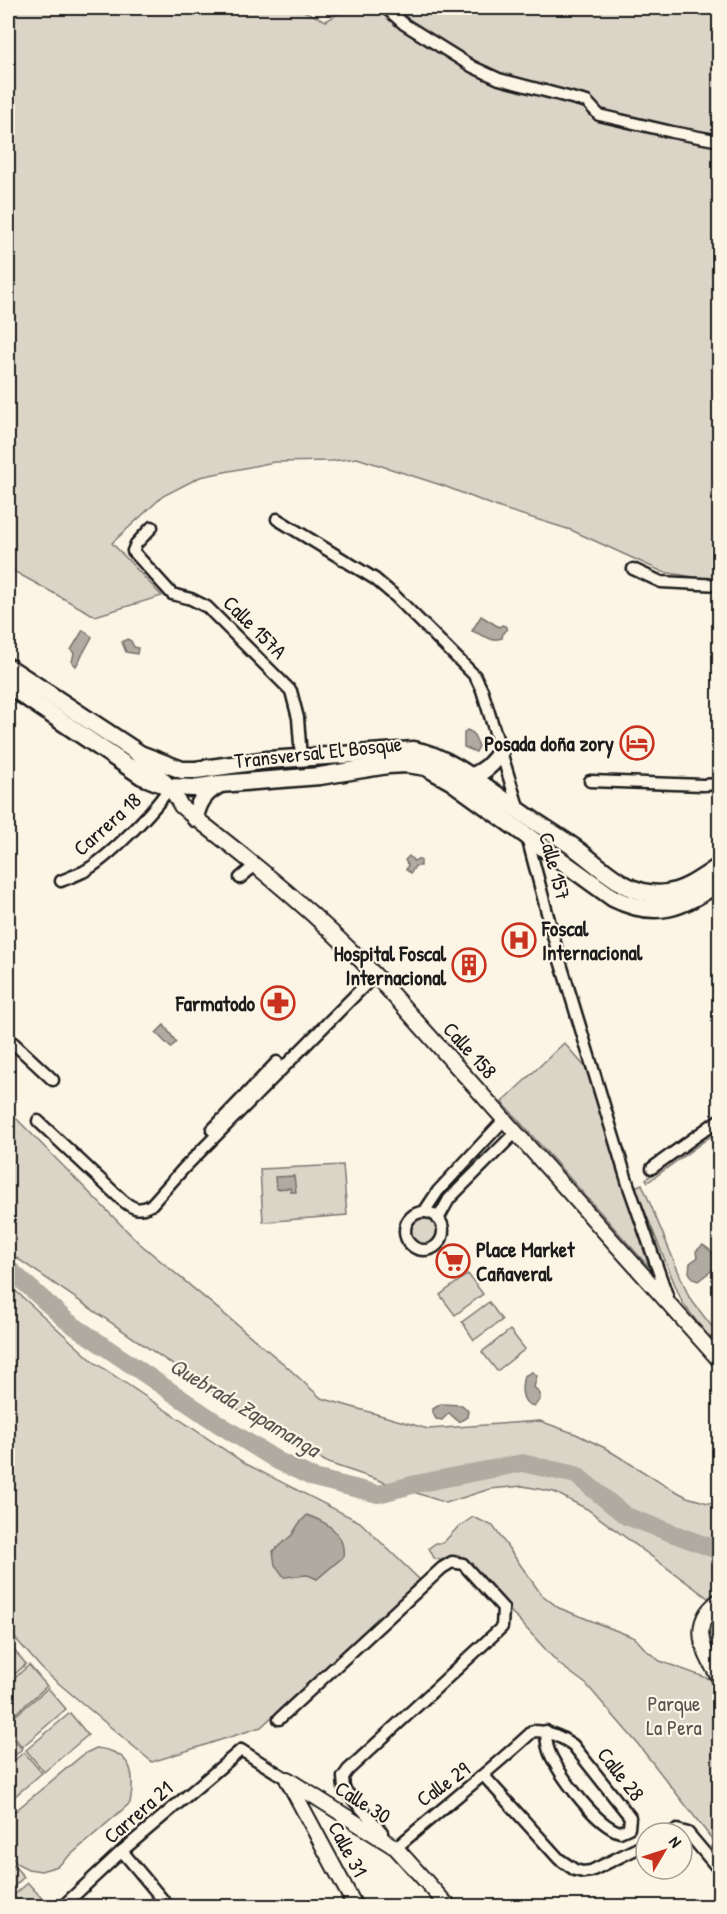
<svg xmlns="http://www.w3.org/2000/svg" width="727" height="1914" viewBox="0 0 727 1914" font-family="'Patrick Hand',sans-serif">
  <rect width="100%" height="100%" fill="#fcf5e5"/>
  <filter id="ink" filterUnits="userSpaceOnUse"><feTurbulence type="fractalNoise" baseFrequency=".0167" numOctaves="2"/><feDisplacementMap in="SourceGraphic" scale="12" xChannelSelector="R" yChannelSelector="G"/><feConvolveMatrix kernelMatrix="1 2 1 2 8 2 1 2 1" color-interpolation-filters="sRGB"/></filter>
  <g filter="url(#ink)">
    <g fill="#dbd5c8" stroke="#7c7872" stroke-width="1.5">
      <polygon points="8,8 297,8 326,21 348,8 719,8 719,581 663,572 571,530 500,508 444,486 357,458 332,461 274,462 200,477 163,496 112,543 162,596 95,616 8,568"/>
      <polygon points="564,1043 587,1069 649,1267 502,1102"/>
      <polygon points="8,1110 138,1242 285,1365 321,1398 428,1429 540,1421 576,1434 605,1448 666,1486 687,1497 708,1503 719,1503 719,1590 708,1598 587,1509 554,1492 523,1486 490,1489 446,1503 328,1463 236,1408 8,1252"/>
      <polygon points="719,1125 719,1130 648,1182 646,1179"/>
      <polygon points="343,1165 347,1215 263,1222 260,1169"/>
      <polygon points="642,1184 689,1297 713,1328 719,1331 719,1341 707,1335 682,1302 635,1187"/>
      <circle cx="425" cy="1232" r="17"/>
      <polygon points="468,1274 483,1294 455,1315 440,1295"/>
      <polygon points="8,1284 94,1362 246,1464 360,1522 420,1580 261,1727 152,1762 44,1671 8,1630"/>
      <polygon points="489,1302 502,1320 474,1340 462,1322"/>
      <polygon points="510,1330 525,1349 497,1371 482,1352"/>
      <polygon points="473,1517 493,1526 541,1594 559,1608 635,1638 646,1650 660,1661 710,1679 719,1693 719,1848 637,1743 586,1684 559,1664 459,1555 443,1561 434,1558 429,1548 436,1543 443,1543 457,1528"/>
      <polygon points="8,1643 26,1664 8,1680"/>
      <polygon points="29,1665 47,1686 8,1720 8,1684"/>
      <polygon points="48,1688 66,1709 22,1747 8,1729 8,1722"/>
      <polygon points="70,1713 88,1735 44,1772 26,1750"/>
      <polygon points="8,1733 22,1749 8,1762"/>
      <path d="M96,1748C132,1752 136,1772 130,1803L58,1866L41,1871L28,1869L16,1863L8,1851V1817L84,1754Z"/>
      <polygon points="24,1752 42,1773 8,1802 8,1766"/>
      <polygon points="8,1859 24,1877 8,1892"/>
      <polygon points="28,1883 49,1906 8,1906 8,1900"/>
    </g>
    <g fill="#b0aba1" stroke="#75726c" stroke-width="1.5">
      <polygon points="481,616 499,627 502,625 505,626 507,629 503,633 502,638 493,640 472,631"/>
      <polygon points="83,630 92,637 76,666 72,662 74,653 71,650"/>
      <polygon points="127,639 131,641 134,647 138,648 137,654 126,652 122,642"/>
      <polygon points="467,730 473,733 479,746 476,752 464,747 464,733"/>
      <polygon points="409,856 414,861 418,859 421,861 421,866 415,866 411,873 406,870 408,865 405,860"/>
      <polygon points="164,1025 176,1042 171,1048 156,1033"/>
      <polygon points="294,1176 296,1192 291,1192 290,1188 276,1189 275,1177"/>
      <path d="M703,1245C710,1250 719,1256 719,1265L698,1281L693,1279L689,1272L690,1263L697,1258L696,1251Z"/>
      <path d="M532,1372L537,1376L534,1387L540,1394V1400L534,1406C520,1404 521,1387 524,1376Z"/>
      <polygon points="441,1404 462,1405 468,1411 467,1417 459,1422 449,1413 442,1420 436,1419 433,1413 433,1409"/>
      <path d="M307,1515C327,1522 346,1534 343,1557L317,1579L308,1575L284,1577L275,1565L273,1551L292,1535L298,1525Z"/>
    </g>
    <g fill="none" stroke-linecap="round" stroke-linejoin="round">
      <polyline stroke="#b0aba1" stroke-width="18" points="8,1268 67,1321 217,1423 278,1461 314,1478 378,1494 416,1484 522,1463 576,1475 626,1516 720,1551"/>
      <g stroke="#1c1c1c" stroke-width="15">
        <g id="minor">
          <polyline points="386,8 404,24 473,67 499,79 587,102 599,115 672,132 720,141"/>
          <polyline points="277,519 375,579 395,596 475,676 482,690 519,810"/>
          <polyline points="152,527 136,544 133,551 172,594 191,599 207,607 291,691 298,718 301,758"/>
          <polyline points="633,569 661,582 720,585"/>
          <polyline points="590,781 703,785 720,784"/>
          <polyline points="527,837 558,954 628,1184 669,1301"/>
          <polyline points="240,878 254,866"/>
          <path d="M61,881C68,878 76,875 83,872C109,858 154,811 170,787"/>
          <polyline points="8,1038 53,1080"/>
          <path d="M38,1121L122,1200C132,1208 139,1212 151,1205L184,1168L375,975"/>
          <polyline points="212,1130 277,1062"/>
          <polyline points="652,1168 720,1119"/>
          <polyline points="424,1212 438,1191 504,1120"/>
          <circle cx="424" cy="1231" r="19"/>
          <polyline points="438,1219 449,1199 516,1132"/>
          <polyline points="279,1719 442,1568 452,1562 463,1564 503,1608 502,1627 348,1770 343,1777 344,1789 382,1832 382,1838"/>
          <polyline points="484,1776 559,1859 575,1870 583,1872 591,1871 646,1844"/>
          <polyline points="670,1833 677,1830 688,1833 720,1871"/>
          <path d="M396,1848C442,1808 489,1772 533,1731C549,1731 560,1736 573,1745L630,1817L629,1828L620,1832C597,1826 563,1779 552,1758C547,1749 546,1741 546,1731"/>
          <polyline points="122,1851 168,1906"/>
          <polyline points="63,1906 122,1851 241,1750 287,1779"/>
        </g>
      </g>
      <g stroke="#1c1c1c" stroke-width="18">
        <g id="tertiary">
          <path d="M137,754L170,787L181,806L189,813C254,863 319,916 375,975L720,1361"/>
          <path d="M720,1600C688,1623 703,1652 720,1679"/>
          <polyline points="287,1779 396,1848 448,1906"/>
          <polyline points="288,1781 355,1906"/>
        </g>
      </g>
      <g stroke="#1c1c1c" stroke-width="21">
        <g id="primary">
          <path d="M8,667L140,754L182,770H196L268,760L414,750C452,757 489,791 521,812C539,825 557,835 575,848C603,868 629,899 667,893C687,890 703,877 720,866"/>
          <path d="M8,685L142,776L170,787L194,788L220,784L320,776L388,765L407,764L426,767L451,781L613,898C658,920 681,907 720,882"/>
          <path d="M470,777C484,772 494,764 501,750"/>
          <path d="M195,818C198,803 204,793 217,786"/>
        </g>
      </g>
      <use href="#minor" stroke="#fcf5e5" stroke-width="10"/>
      <use href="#tertiary" stroke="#fcf5e5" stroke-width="14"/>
      <use href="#primary" stroke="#fcf5e5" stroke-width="16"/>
    </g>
  </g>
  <defs>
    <g id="hotel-ring" transform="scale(1.725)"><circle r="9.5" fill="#fcf5e5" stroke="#c8321e" stroke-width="1.5"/><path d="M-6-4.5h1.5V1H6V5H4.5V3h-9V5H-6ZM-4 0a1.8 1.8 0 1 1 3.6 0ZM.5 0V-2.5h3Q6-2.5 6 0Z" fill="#c8321e"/></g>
    <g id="hospital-ring" transform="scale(1.725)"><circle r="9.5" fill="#fcf5e5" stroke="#c8321e" stroke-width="1.5"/><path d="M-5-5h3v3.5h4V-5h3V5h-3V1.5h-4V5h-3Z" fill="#c8321e"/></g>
    <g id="building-ring" transform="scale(1.725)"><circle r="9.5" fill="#fcf5e5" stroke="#c8321e" stroke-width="1.5"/><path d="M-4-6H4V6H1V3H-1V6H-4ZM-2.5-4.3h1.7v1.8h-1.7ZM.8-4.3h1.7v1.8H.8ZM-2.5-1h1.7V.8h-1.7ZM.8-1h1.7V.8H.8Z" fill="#c8321e"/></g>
    <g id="pharmacy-ring" transform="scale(1.725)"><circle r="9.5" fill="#fcf5e5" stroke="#c8321e" stroke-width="1.5"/><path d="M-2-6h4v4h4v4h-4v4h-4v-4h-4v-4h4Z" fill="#c8321e"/></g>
    <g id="supermarket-ring" transform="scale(1.725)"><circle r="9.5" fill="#fcf5e5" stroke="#c8321e" stroke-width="1.5"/><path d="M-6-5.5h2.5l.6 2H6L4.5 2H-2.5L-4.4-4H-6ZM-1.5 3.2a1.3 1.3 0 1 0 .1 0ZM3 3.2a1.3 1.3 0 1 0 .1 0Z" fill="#c8321e"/></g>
  </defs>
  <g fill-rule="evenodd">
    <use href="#hotel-ring" x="637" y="743"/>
    <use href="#hospital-ring" x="519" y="940"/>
    <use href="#building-ring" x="469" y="965"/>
    <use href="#pharmacy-ring" x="278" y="1003"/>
    <use href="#supermarket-ring" x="453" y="1261"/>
  </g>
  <g text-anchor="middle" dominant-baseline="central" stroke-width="4.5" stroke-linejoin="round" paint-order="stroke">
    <g font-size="21" fill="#1c1c1c" stroke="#fcf5e5">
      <text transform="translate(255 627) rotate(45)">Calle 157A</text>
      <text transform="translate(318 752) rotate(-6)">Transversal El Bosque</text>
      <text transform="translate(107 824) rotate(-42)">Carrera 18</text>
      <text transform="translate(555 866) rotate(75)">Calle 157</text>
      <text transform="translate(470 1050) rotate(48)">Calle 158</text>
      <text transform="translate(621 1774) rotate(52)">Calle 28</text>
      <text transform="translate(443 1784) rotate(-36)">Calle 29</text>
      <text transform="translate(363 1802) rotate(32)">Calle 30</text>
      <text transform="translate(138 1812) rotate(-41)">Carrera 21</text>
      <text transform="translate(348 1849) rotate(62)">Calle 31</text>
    </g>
    <g font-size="21" font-weight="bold" fill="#1c1c1c" stroke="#fcf5e5" text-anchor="end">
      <text x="614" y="743">Posada doña zory</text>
      <text x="542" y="928" text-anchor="start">Foscal<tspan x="542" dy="24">Internacional</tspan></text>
      <text x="446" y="953">Hospital Foscal<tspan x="446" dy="24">Internacional</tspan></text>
      <text x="255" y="1003">Farmatodo</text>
      <text x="476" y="1249" text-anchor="start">Place Market<tspan x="476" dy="24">Cañaveral</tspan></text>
    </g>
    <g font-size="21" fill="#555450" stroke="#fcf5e5">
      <text x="674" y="1703">Parque<tspan x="674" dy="24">La Pera</tspan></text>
    </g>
    <g font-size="22" font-style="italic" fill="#575551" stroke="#fcf5e5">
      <text transform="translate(245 1407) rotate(31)">Quebrada Zapamanga</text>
    </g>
  </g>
  <rect width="727" height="1914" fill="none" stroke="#fcf5e5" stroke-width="30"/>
  <rect x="15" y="15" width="697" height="1884" fill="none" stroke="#1c1c1c" stroke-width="2" filter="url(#ink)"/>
  <g transform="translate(664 1851) rotate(51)"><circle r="28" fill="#fcf5e5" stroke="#a29e95" stroke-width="1.5"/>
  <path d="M0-4.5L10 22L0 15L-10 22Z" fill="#c8321e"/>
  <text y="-9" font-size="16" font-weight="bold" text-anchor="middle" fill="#1c1c1c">N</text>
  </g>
</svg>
